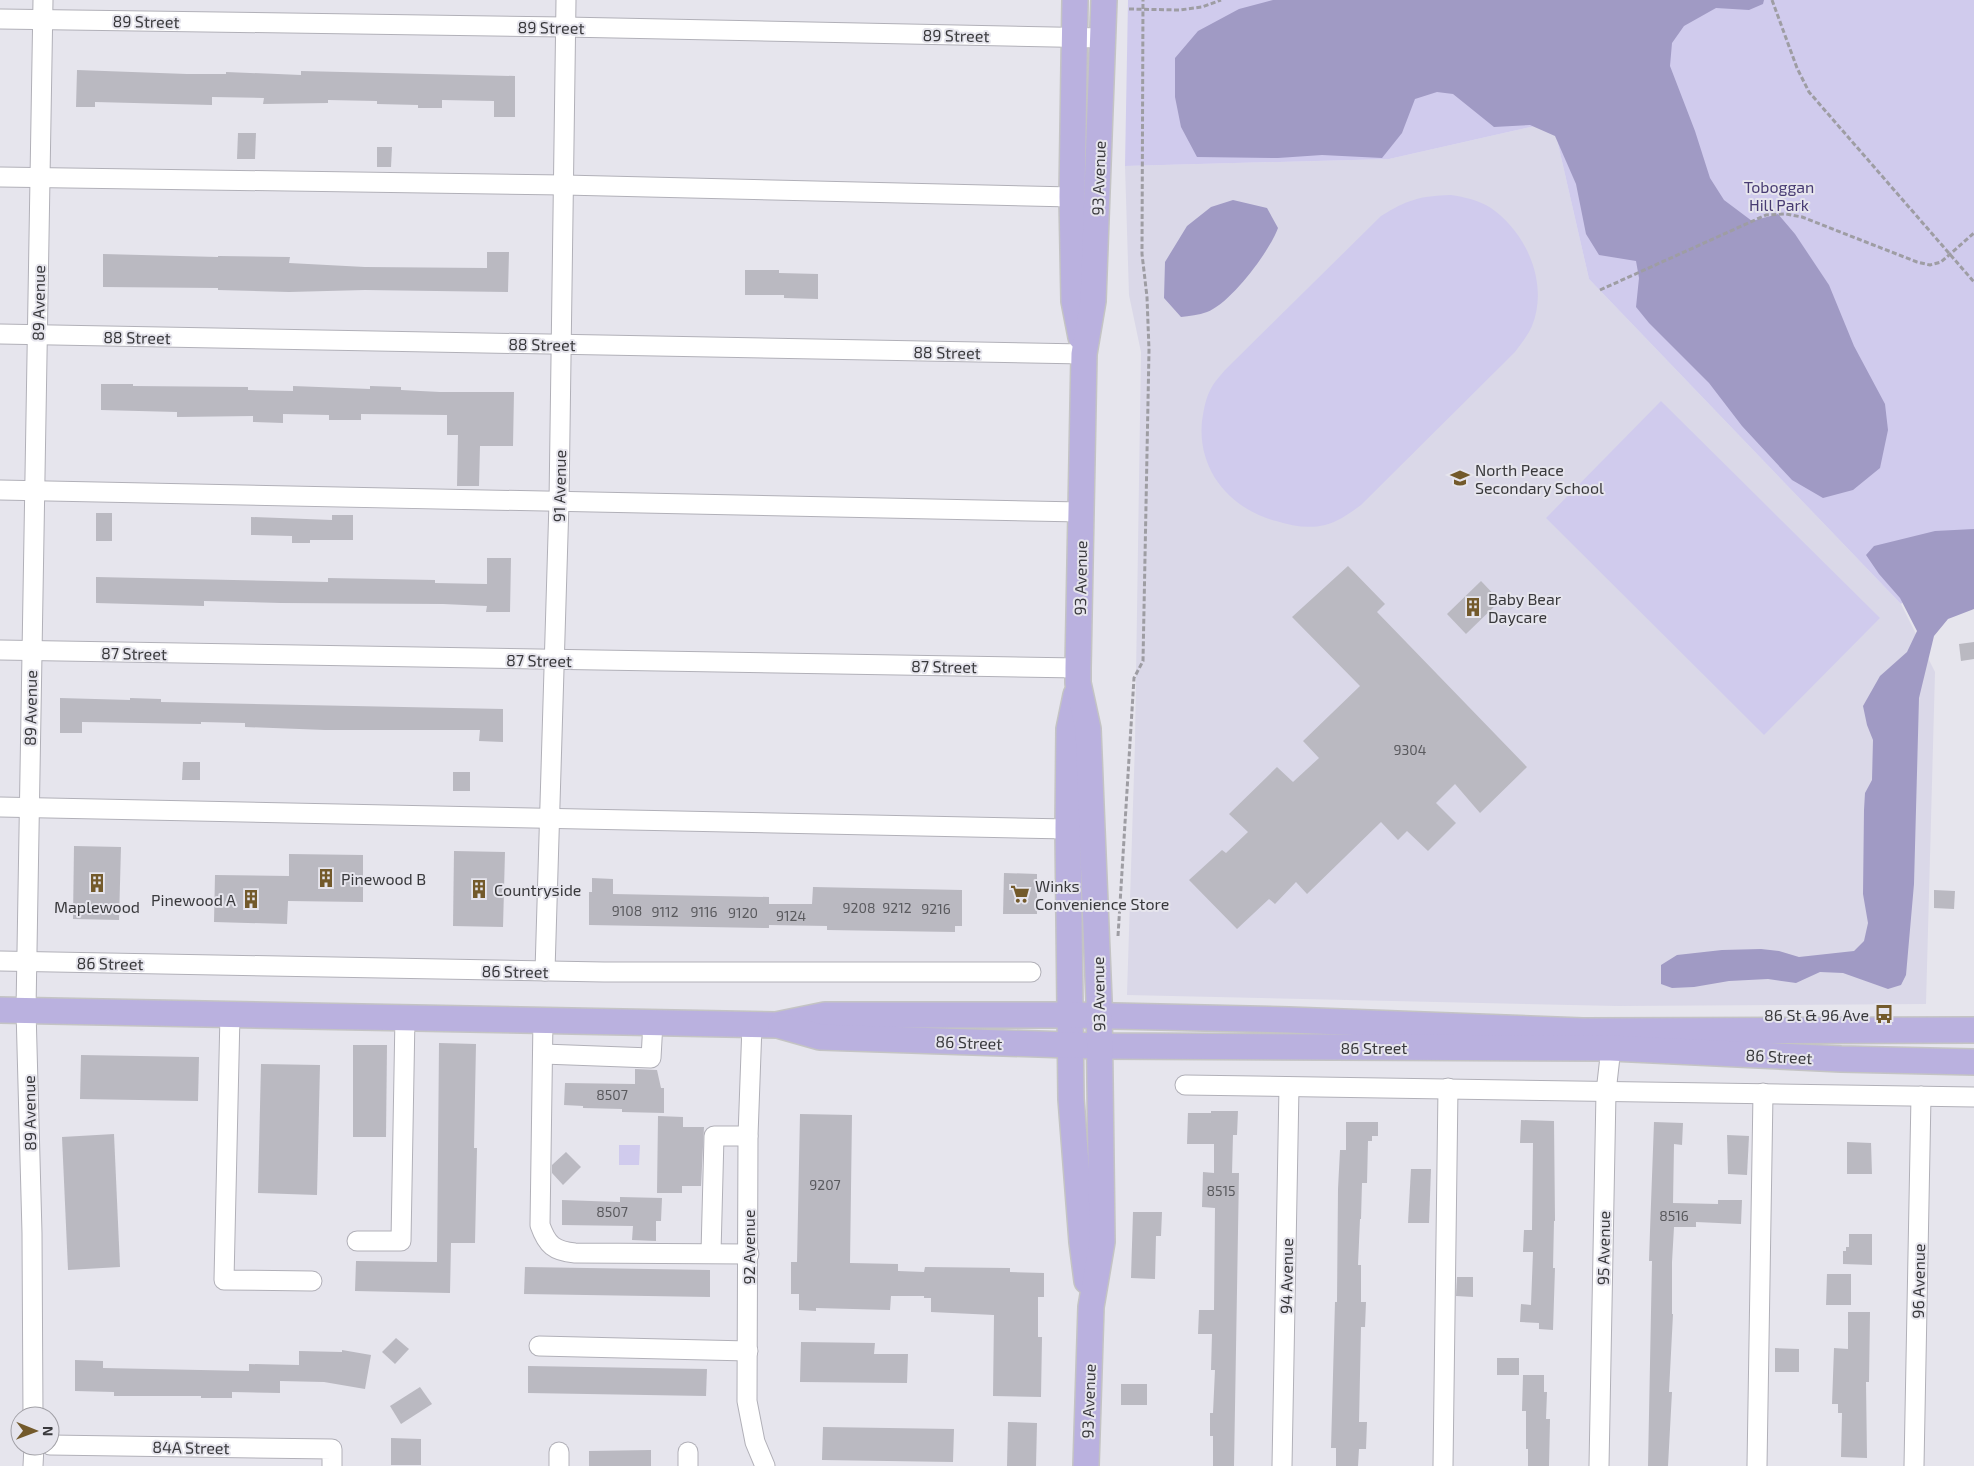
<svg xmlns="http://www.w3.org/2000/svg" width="1974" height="1466" viewBox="0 0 1974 1466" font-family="'Exo 2',sans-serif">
  <rect width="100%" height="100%" fill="#e6e5ed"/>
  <polygon fill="#dad8e8" points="1553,122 1589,279 1901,604 1935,672 1926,1004 1618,1006 1127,995 1135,742 1141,352 1129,295 1125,166 1389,159"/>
  <g fill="#d0cbed">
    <polygon points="1128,0 1974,0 1974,530 1901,604 1589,279 1553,122 1389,159 1125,166"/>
    <path d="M1451,195C1464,197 1479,200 1491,208C1527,233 1549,284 1532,326C1528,335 1521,344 1515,352L1361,505C1350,513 1338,522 1325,525C1309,529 1292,526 1276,521C1230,509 1197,470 1202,421C1204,408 1206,396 1213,385C1216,380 1221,375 1225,370L1381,216C1407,200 1419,196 1451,195Z"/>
    <polygon points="1661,401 1880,618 1764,735 1546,518"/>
    <polygon points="619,1145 640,1145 639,1165 619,1165"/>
  </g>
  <g fill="#a09ac4">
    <polygon points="1273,0 1764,0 1763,4 1749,10 1716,8 1684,26 1672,43 1670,66 1695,131 1710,178 1724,200 1752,221 1778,214 1795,234 1829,285 1854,346 1885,404 1888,430 1880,468 1853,490 1823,498 1792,480 1742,426 1709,383 1649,323 1636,307 1639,278 1636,261 1599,255 1586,234 1576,184 1555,136 1530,125 1494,127 1453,94 1437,92 1415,99 1402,133 1382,158 1322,155 1278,158 1197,157 1181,127 1175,97 1175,58 1198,31 1239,9"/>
    <path d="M1233,200L1267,208L1278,228C1270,251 1230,304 1207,312C1199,315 1189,316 1181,317L1164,298L1165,262L1187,226L1211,207Z"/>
    <polygon points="1974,529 1974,609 1948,619 1934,636 1919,698 1914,884 1906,975 1901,985 1888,989 1843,973 1820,972 1796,983 1768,979 1729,981 1694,987 1672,988 1661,984 1661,965 1677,955 1722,950 1761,949 1779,951 1799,957 1854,951 1864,941 1868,923 1863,894 1864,810 1865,793 1872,780 1873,740 1867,725 1863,706 1880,676 1907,652 1917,631 1900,598 1879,574 1866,555 1874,546 1935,531"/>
  </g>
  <g fill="#bab9c1">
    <polygon points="77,70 187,74 226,74 226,72 301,75 301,71 515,76 515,117 494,117 494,101 442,100 442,108 418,108 418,105 377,104 377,101 328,100 328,103 263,104 264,98 212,97 212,105 95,102 95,107 76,107"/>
    <polygon points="238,133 256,133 255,159 237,159"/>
    <polygon points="377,147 392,147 391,167 377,167"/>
    <polygon points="487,252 509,252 508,292 365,290 289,292 218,290 218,288 103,287 103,254 218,257 218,256 290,257 289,263 365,267 487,268"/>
    <polygon points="745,270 779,270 779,273 818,274 818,299 784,298 784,295 745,295"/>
    <polygon points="101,384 133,384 133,386 248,387 248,390 293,391 293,386 370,389 370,386 401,387 401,390 440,392 514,392 513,446 480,446 479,486 457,486 458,435 447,435 447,415 361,414 361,420 329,420 329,415 283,414 283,423 253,422 253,416 177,417 177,412 101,410"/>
    <rect x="96" y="513" width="16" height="28"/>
    <polygon points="332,515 353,515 353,540 310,540 310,543 292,543 292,536 251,535 251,517 332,520"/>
    <polygon points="487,558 511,558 510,612 486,612 487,606 443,604 281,603 204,601 204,606 96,603 96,577 328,582 328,578 435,580 435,583 487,584"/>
    <polygon points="1348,566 1385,604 1377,612 1527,767 1480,813 1455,784 1436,803 1456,823 1428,851 1407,831 1398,840 1381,822 1307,894 1296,882 1275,904 1269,899 1237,929 1189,880 1222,850 1226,853 1248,832 1229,814 1277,767 1293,782 1319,758 1303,741 1360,686 1292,617"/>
    <polygon points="1481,581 1500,601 1466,634 1447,614"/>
    <polygon points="1974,642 1974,659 1961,661 1959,644"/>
    <polygon points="60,698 130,700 130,698 161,699 161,702 503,709 503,742 479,741 480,730 325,730 245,727 245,723 201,722 201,724 82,722 82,733 60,733"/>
    <polygon points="183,762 200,762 200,780 182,780"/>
    <rect x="453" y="772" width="17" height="19"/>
    <polygon points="74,846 121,847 119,920 73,919"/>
    <polygon points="454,851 505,852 503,927 453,926"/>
    <polygon points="289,854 363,855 363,902 288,901 287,924 214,922 215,875 289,876"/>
    <polygon points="1004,873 1037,874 1037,914 1003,914"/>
    <polygon points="592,878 613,879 613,894 769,897 769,904 812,904 813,887 962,890 962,926 955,926 955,932 827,930 827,926 769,925 769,928 589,925 589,892 592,892"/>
    <polygon points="1934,890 1955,891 1954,909 1934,908"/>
    <polygon points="439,1043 476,1044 474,1148 477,1148 475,1243 451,1243 450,1293 355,1291 356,1261 437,1262"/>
    <polygon points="353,1045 387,1045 386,1137 353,1137"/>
    <polygon points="81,1055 199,1057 198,1101 80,1099"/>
    <polygon points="261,1064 320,1065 317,1195 258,1193"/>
    <polygon points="635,1069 657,1070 661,1088 664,1088 664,1113 622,1112 622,1109 583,1108 583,1106 564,1105 565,1083 635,1084"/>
    <polygon points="1211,1111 1238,1111 1237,1135 1233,1135 1232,1173 1239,1173 1234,1466 1213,1466 1213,1436 1210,1436 1210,1413 1213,1413 1215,1370 1211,1370 1212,1334 1198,1334 1199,1310 1214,1310 1215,1208 1202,1207 1203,1172 1214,1173 1214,1144 1187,1144 1188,1113 1211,1113"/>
    <polygon points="800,1114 852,1115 850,1263 898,1264 898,1271 924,1272 925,1267 1010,1268 1010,1272 1044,1273 1044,1297 1038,1297 1038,1337 1042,1337 1041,1397 993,1396 994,1315 931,1312 931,1298 924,1298 924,1296 891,1296 890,1310 816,1308 816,1311 799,1310 799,1294 791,1294 791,1262 797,1262"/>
    <polygon points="658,1116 683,1117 683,1127 704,1127 701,1186 682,1186 682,1193 657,1193"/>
    <polygon points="1521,1120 1554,1121 1555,1221 1554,1221 1553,1268 1555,1268 1553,1330 1539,1329 1539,1323 1520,1322 1521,1304 1531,1305 1533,1252 1523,1252 1524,1230 1532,1230 1533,1143 1520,1143"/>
    <polygon points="1346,1122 1378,1122 1378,1136 1372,1136 1372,1141 1368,1141 1367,1183 1362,1183 1361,1219 1360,1219 1358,1265 1361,1265 1361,1302 1366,1302 1365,1327 1361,1327 1359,1422 1367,1422 1366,1449 1359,1449 1358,1466 1336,1466 1336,1448 1331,1448 1335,1302 1337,1302 1338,1189 1340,1150 1346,1150"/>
    <polygon points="1654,1122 1683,1123 1682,1145 1674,1144 1673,1203 1718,1204 1718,1200 1742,1200 1741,1224 1696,1222 1696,1227 1674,1227 1672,1262 1672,1314 1673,1314 1669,1392 1672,1392 1668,1466 1648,1466 1652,1261 1649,1261 1650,1231"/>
    <polygon points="114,1134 120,1267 68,1270 62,1137"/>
    <polygon points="1727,1135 1749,1136 1747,1175 1728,1174"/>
    <polygon points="1847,1142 1871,1143 1872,1174 1847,1174"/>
    <polygon points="566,1152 581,1167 563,1185 552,1173 552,1165"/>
    <polygon points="1411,1169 1431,1169 1429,1223 1408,1223"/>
    <polygon points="620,1197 662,1198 661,1221 656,1221 656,1241 632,1240 633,1226 562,1225 562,1200 620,1202"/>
    <polygon points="1133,1212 1162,1212 1161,1236 1156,1236 1155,1279 1131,1278"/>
    <polygon points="1849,1234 1872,1234 1872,1265 1843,1264 1843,1251 1846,1251 1846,1247 1849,1247"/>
    <polygon points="525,1267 710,1270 710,1297 524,1294"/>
    <polygon points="1827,1274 1851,1274 1851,1305 1826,1305"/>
    <polygon points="1457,1277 1473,1277 1473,1297 1456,1296"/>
    <polygon points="1848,1312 1870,1312 1869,1382 1866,1382 1867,1458 1841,1457 1842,1413 1838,1413 1838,1404 1832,1404 1834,1348 1848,1349"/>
    <polygon points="396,1338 409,1349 395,1364 382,1352"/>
    <polygon points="801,1342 875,1343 874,1354 908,1354 907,1383 800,1382"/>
    <polygon points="1775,1348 1799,1349 1799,1372 1775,1372"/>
    <polygon points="342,1350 371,1355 365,1389 324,1382 280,1381 280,1393 232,1392 232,1398 201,1398 201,1396 114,1396 114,1392 75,1391 75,1360 103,1361 103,1368 249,1371 249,1364 299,1365 299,1351 342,1352"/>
    <rect x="1497" y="1358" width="22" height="17"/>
    <polygon points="528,1366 707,1369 706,1396 528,1393"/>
    <polygon points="1523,1375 1544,1375 1544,1392 1547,1392 1546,1419 1550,1419 1549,1466 1528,1466 1528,1449 1526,1449 1526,1411 1522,1411"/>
    <rect x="1121" y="1384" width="26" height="21"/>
    <polygon points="420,1387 432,1404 401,1424 390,1406"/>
    <polygon points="1008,1422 1037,1423 1036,1466 1007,1466"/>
    <polygon points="823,1427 954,1429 953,1462 822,1460"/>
    <polygon points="391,1438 421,1439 421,1465 391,1465"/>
    <polygon points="651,1450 651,1466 589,1466 589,1451"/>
  </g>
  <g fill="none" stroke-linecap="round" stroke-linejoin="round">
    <g stroke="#b1b0b8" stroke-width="21">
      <g id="minor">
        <polyline points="0,19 565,27 1103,38"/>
        <polyline points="0,177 564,185 1072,197"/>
        <polyline points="0,334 1084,354"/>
        <polyline points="0,490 1081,512"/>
        <polyline points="0,650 1078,668"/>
        <polyline points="0,807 1068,829"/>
        <polyline points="0,961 604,972 1031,972"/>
        <polyline points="545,971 559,502 566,0"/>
        <polyline points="230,1014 224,1280 312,1281"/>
        <path d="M543,1019L540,1225C547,1245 554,1251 575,1253L749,1254"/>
        <polyline points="752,1025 748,1136 747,1401 755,1442 765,1466"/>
        <polyline points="543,1054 651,1058 653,1022"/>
        <polyline points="1185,1085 1974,1097"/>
        <polyline points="357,1241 401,1241 405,1016"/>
        <polyline points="711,1253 714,1136 748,1136"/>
        <polyline points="539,1346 748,1351"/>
        <polyline points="33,1416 32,1233 26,1010 43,0"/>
        <polyline points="50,1445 332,1449 332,1466"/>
        <polyline points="33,1466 34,1446"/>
        <polyline points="559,1466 559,1452"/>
        <polyline points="688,1466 688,1452"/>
        <polyline points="1282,1466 1289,1087"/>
        <polyline points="1443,1466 1448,1088"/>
        <polyline points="1599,1466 1606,1092 1611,1048 1615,1035"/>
        <polyline points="1757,1466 1763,1093"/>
        <polyline points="1914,1466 1921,1096"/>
      </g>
    </g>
    <g stroke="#c4c4c4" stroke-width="28">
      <g id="major">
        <polyline points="1075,0 1072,197 1074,301 1081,337"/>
        <polyline points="1076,695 1069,729 1068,829 1071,1099 1082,1242 1087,1281"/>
        <polyline points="0,1010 776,1025 825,1015 1070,1015 1289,1020 1583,1031 1974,1030"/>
        <polyline points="781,1026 820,1037 1098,1046 1611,1048 1841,1059 1974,1062"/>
        <polyline points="1086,1466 1091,1307 1102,1242 1099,1000 1092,830 1088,729 1078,683 1078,668 1084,354 1093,301 1104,0"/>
      </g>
    </g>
    <g stroke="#9e9da3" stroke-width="3" stroke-dasharray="5 2.5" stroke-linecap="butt">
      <polyline points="1772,0 1797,68 1809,92 1974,282"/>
      <polyline points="1129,9 1180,10 1202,7 1221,0"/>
      <polyline points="1600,290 1766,215 1786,214 1802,217 1917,262 1930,265 1941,262 1974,233"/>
      <polyline points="1118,936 1134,678 1143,661 1149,350 1147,297 1142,254 1143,0"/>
    </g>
    <use href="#minor" stroke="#fff" stroke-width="19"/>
    <use href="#major" stroke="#bab1df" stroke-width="25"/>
  </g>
  <defs>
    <g id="school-bare" transform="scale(1.5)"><path d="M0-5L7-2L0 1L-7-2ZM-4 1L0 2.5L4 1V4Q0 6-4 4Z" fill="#735a2b" stroke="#e6e5ed" stroke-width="2.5" paint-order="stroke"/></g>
    <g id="building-bare" transform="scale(1.5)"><path d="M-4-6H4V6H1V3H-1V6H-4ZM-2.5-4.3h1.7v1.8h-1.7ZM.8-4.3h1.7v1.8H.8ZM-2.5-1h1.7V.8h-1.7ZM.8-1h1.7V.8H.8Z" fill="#735a2b" stroke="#e6e5ed" stroke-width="2.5" paint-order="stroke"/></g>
    <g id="supermarket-bare" transform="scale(1.5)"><path d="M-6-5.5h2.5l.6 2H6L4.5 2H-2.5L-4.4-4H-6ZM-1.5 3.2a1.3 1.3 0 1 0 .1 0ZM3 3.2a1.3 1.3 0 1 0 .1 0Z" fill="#735a2b" stroke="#e6e5ed" stroke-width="2.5" paint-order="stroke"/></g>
    <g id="bus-bare" transform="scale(1.5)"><path d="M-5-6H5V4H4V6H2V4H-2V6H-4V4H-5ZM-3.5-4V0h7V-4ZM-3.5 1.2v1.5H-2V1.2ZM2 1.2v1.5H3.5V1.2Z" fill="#735a2b" stroke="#e6e5ed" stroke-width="2.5" paint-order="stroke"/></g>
  </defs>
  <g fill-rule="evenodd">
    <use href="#school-bare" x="1460" y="478"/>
    <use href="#building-bare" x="1473" y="607"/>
    <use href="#building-bare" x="326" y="878"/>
    <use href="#building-bare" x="97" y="883"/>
    <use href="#building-bare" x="479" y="889"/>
    <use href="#supermarket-bare" x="1020" y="894"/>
    <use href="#building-bare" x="251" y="899"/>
    <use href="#bus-bare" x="1884" y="1014"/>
  </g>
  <g text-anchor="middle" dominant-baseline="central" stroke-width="4" stroke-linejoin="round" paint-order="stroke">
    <g font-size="14" fill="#59595d">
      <text x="1410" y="749">9304</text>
      <text x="859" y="907">9208</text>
      <text x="897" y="907">9212</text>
      <text x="936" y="908">9216</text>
      <text x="627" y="910">9108</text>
      <text x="665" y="911">9112</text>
      <text x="704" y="911">9116</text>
      <text x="743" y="912">9120</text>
      <text x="791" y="915">9124</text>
      <text x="612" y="1094">8507</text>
      <text x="825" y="1184">9207</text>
      <text x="1221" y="1190">8515</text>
      <text x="612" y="1211">8507</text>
      <text x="1674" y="1215">8516</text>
    </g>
    <g font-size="16" fill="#39393c" stroke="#e6e5ed">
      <text transform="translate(146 21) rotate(1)">89 Street</text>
      <text transform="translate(551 27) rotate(1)">89 Street</text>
      <text transform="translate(956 35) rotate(1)">89 Street</text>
      <text transform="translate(1098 178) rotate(-88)">93 Avenue</text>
      <text transform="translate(38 303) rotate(-89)">89 Avenue</text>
      <text transform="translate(137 337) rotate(1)">88 Street</text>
      <text transform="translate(542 344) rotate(1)">88 Street</text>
      <text transform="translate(947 352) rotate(1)">88 Street</text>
      <text transform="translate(559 486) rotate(-89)">91 Avenue</text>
      <text transform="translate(1080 578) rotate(-89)">93 Avenue</text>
      <text transform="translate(134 653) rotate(1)">87 Street</text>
      <text transform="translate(539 660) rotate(1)">87 Street</text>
      <text transform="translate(944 666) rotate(1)">87 Street</text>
      <text transform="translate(30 708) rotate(-89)">89 Avenue</text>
      <text transform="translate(110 963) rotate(1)">86 Street</text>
      <text transform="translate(515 971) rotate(1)">86 Street</text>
      <text transform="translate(1098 994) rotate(-91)">93 Avenue</text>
      <text transform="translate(969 1042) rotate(2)">86 Street</text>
      <text x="1374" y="1047">86 Street</text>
      <text transform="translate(1779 1056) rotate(3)">86 Street</text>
      <text transform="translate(29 1113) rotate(-91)">89 Avenue</text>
      <text transform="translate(748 1247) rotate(-90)">92 Avenue</text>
      <text transform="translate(1603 1248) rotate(-89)">95 Avenue</text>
      <text transform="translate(1286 1276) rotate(-89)">94 Avenue</text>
      <text transform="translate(1918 1281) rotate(-89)">96 Avenue</text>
      <text transform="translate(1088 1401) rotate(-88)">93 Avenue</text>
      <text transform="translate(191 1447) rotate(1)">84A Street</text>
    </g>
    <g font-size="16" fill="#483c73" stroke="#e6e5ed">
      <text x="1779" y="186">Toboggan<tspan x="1779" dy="18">Hill Park</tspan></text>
    </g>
    <g font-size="16" fill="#39393c" stroke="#e6e5ed" text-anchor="start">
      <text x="1475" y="469">North Peace<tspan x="1475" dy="18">Secondary School</tspan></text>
      <text x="1488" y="598">Baby Bear<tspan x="1488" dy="18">Daycare</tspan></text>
      <text x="341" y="878">Pinewood B</text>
      <text x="1035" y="885">Winks<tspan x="1035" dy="18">Convenience Store</tspan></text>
      <text x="494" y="889">Countryside</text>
      <text x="236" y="899" text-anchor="end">Pinewood A</text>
      <text x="97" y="906" text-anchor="middle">Maplewood</text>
      <text x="1869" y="1014" text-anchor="end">86 St &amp; 96 Ave</text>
    </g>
  </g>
  <g transform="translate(35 1431) rotate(91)"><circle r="24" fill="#e6e5ed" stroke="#a1a0a6"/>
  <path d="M0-4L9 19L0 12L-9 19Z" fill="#735a2b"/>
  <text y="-8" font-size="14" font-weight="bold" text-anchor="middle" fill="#39393c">N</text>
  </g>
</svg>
